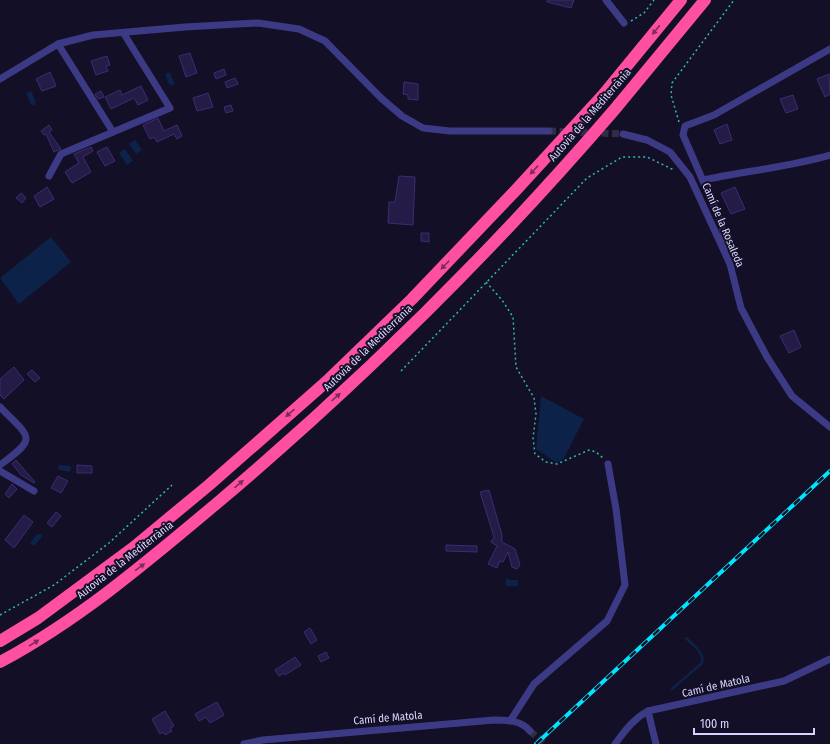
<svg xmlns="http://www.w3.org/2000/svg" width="830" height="744" viewBox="0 0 830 744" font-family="'Fira Sans Condensed',sans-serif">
  <rect width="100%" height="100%" fill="#130f26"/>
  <g fill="#0c2248">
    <polygon points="167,73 170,73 175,84 170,86 165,75"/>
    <polygon points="31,91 36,102 34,105 31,105 26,93"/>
    <polygon points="135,140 142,150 136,154 129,144"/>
    <polygon points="125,149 133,161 127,165 119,153"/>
    <polygon points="51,237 71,262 19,304 0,278"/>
    <polygon points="541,396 584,419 564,458 557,463 536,449"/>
    <polygon points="59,465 71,466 70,472 59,470 58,467"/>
    <polygon points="37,534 41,534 42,537 34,546 30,543"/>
    <polygon points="508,578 509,580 518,580 518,586 506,586 506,579"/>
  </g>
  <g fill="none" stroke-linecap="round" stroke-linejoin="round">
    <path stroke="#0c2248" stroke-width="2.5" d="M672,689L702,663C705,653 693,645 686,638"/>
  </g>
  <g fill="#241b47" stroke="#3b2d73">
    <polygon points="547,0 574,0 571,8 547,2"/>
    <polygon points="190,53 197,73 186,77 179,56"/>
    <polygon points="107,56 110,65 106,66 108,71 96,75 91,61"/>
    <polygon points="224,69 226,75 216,79 214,73"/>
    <polygon points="50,72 56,86 42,91 36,79"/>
    <polygon points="829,74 830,94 825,97 817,79"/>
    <polygon points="235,78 238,84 227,88 225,82"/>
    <polygon points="404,82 418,84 418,100 408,99 408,95 403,94"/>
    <polygon points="141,86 148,100 138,105 134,98 111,109 105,97 120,90 122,95"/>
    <polygon points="101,91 104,97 98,99 95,94"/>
    <polygon points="208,93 213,107 197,111 193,98"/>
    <polygon points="793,95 798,109 786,113 780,99"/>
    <polygon points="231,105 233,111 226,113 224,107"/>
    <polygon points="158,118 164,131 177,125 182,136 177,139 174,134 157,142 154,137 150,139 143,125"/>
    <polygon points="727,124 732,140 720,144 714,130"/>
    <polygon points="49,125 52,130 49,132 61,149 54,152 46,134 44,135 41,131"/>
    <polygon points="91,147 93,151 83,157 91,172 72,183 65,172 79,163 74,154"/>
    <polygon points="107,147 115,161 105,166 97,152"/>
    <polygon points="399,176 415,177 413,225 388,223 389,202 395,202"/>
    <polygon points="47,187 54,199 40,207 34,196"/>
    <polygon points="735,187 745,209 731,214 721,193"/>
    <polygon points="21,193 26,198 22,203 16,198"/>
    <polygon points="421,233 429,233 429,242 421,241"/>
    <polygon points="794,330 801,347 789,353 780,336"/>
    <polygon points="14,367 24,380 4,399 0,395 0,379"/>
    <polygon points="32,370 40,378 35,382 27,374"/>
    <polygon points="16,460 35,482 34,483 21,475 12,464"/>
    <polygon points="77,465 92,466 92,473 77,473"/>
    <polygon points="58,476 68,481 61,493 51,488"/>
    <polygon points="12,484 17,489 9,498 5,494"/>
    <polygon points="489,490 502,535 502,542 515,549 520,565 517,569 512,567 508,552 503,562 500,561 497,568 488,564 497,546 491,542 494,537 480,492"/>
    <polygon points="56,512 61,516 52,527 47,523"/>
    <polygon points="24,515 33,522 14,548 5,540"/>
    <polygon points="446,545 477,546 477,552 446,551"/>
    <polygon points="310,628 317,640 311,644 304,632"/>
    <polygon points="326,652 329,658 321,662 318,656"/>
    <polygon points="295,657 301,665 285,675 284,673 279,676 275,670"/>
    <polygon points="217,702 224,715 210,723 206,717 199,721 195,714"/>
    <polygon points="165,711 174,726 170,728 172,731 165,735 163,732 160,734 152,719"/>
  </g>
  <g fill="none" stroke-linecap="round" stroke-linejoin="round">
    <g stroke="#312d47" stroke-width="7" stroke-dasharray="7 3.5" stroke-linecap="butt">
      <polyline points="549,131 623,134"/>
      <polyline points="530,731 545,744"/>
    </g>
    <g stroke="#2fb8b0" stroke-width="1.5" stroke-dasharray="2 3" stroke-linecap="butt">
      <polyline points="631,21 644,13 654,0"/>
      <polyline points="679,122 671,95 672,83 734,0"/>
      <polyline points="486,282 502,300 513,317 516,367 534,398 536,414 533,438 535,454 546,462 557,464 589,450 596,452 603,458"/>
      <polyline points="401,371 587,178 622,157 647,157 674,170"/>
      <polyline points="0,615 54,585 109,543 172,485"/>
    </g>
    <g stroke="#3d3a85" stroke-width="7">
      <polyline points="606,0 624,23"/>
      <polyline points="58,44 113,132"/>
      <polyline points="0,79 58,44 93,35 185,27 258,23 299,29 325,41 381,98 402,116 423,128 450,131 549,131"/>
      <polyline points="623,134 647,140 670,152 690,177 730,264 741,308 767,357 792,396 830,427"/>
      <polyline points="49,176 61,154 170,108 124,34"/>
      <path d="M703,180C746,171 788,167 830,155"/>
      <polyline points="727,249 721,222 683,135 685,126 714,115 830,49"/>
      <path d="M0,407C30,438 39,437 0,465"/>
      <polyline points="0,471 34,491"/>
      <polyline points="648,711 656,744"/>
      <polyline points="510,721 534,684 607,621 625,585 616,509 608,464"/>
      <path d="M244,744L263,740L494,720C507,720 521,720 530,731"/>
      <path d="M615,744C625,731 633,719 648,711L784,681L830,659"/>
    </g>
    <g stroke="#ff4fa3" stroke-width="12">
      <polyline points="0,641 38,618 134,547 209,485 326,382 412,299 516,190 603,95 681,0"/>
      <path d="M0,662C79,620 148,561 216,504C358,384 494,250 615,109C645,73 675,36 705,0"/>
    </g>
    <g stroke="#00e5ff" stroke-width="4">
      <polyline id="rail" points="536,744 830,471"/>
    </g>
    <use href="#rail" stroke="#130f26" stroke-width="2.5" stroke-dasharray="8" stroke-linecap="butt"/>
  </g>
  <defs><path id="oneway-solid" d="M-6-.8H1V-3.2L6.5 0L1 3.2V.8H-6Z"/></defs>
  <g fill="#7d2c5e">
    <use href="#oneway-solid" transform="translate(656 30) rotate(129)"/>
    <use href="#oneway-solid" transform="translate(534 170) rotate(133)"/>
    <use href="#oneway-solid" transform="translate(445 265) rotate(134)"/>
    <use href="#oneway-solid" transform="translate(336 397) rotate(-42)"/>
    <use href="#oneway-solid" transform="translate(290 413) rotate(139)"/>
    <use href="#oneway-solid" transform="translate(239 484) rotate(-40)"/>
    <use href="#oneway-solid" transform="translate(140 567) rotate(-36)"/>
    <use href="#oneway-solid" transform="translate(34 643) rotate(-32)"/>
  </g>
  <g text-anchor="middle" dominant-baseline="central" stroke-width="4" stroke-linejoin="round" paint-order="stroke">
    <g font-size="11" fill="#d9d4ff" stroke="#130f26">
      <text transform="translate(590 115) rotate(-49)">Autovia de la Mediterrània</text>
      <text transform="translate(723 225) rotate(67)">Camí de la Rosaleda</text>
      <text transform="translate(368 348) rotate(-44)">Autovia de la Mediterrània</text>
      <text transform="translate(125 560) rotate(-38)">Autovia de la Mediterrània</text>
      <text transform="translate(716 686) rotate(-13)">Camí de Matola</text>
      <text transform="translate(388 718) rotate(-5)">Camí de Matola</text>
    </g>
  </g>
  <path d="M694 728v6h120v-6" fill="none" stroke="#d9d4ff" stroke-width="2"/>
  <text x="700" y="728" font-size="12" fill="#d9d4ff" stroke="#130f26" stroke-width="3" paint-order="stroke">100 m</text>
</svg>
